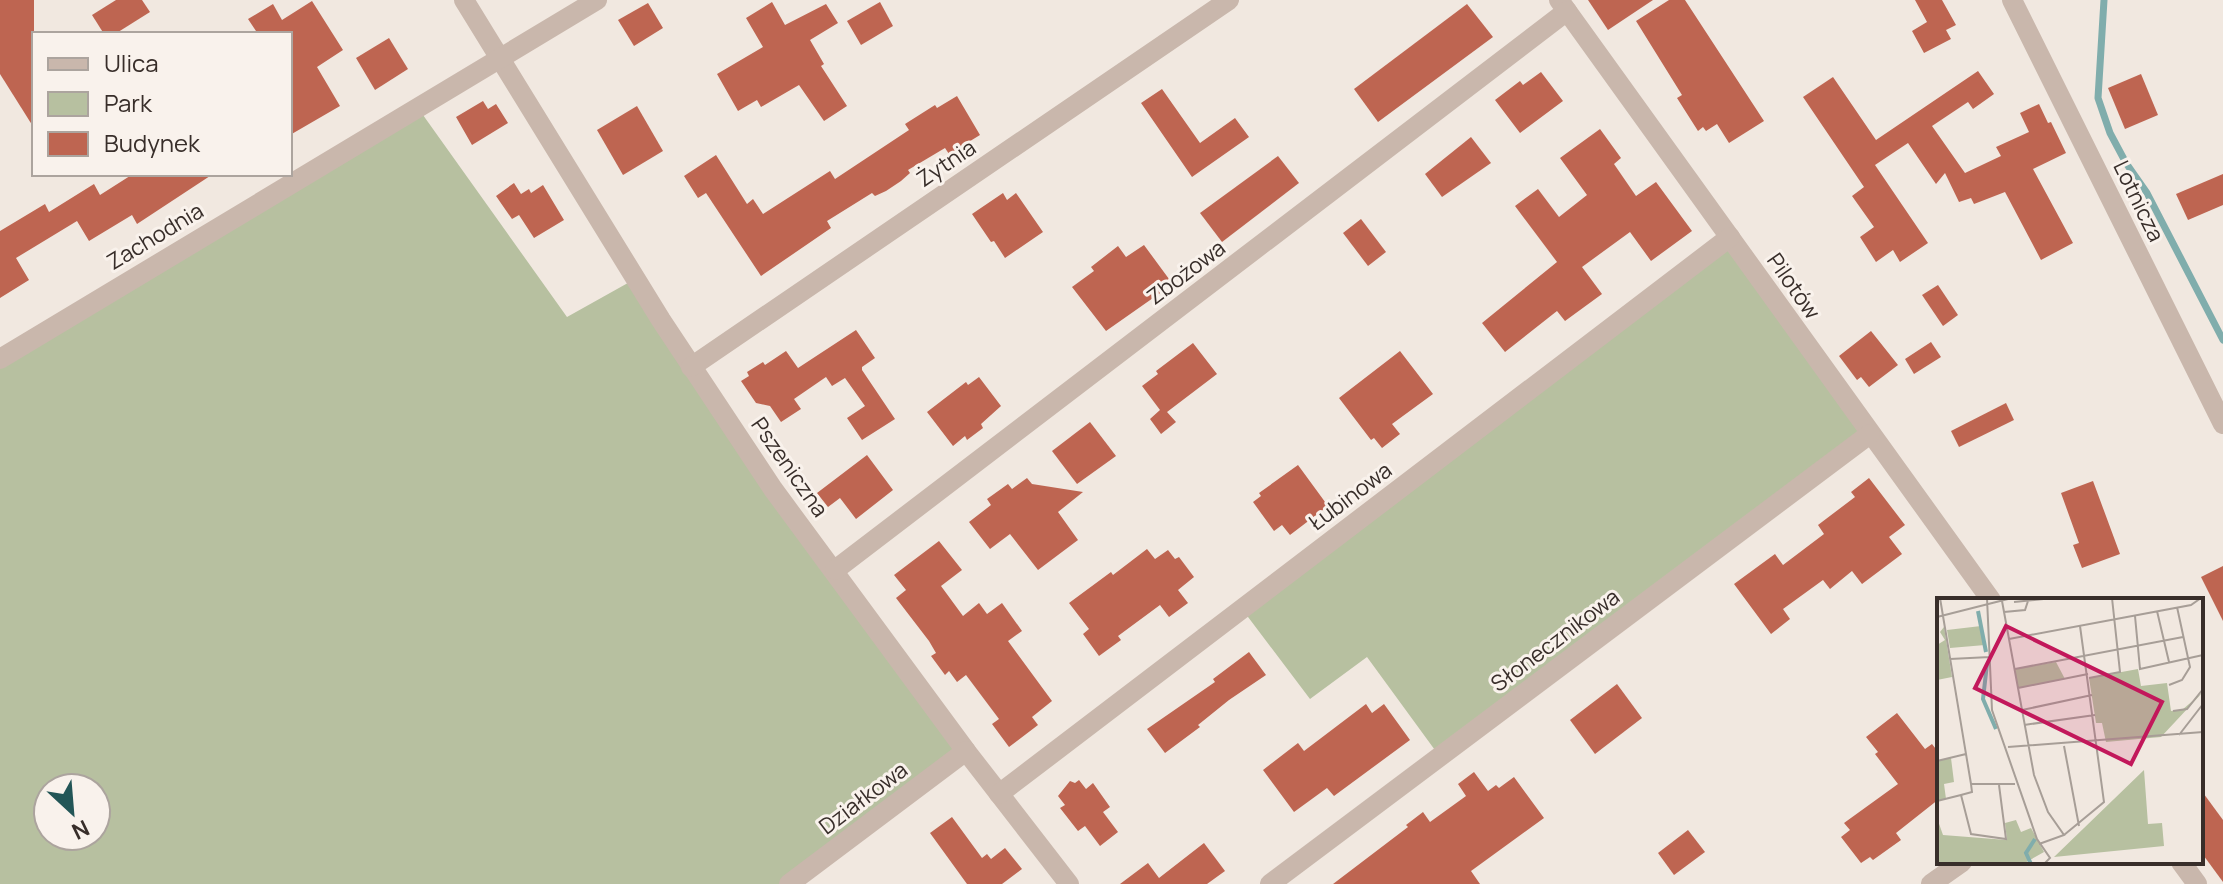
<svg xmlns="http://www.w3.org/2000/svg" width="2223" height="884" viewBox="0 0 2223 884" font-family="Manrope,sans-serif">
  <rect width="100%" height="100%" fill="#f1e8e0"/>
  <g fill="#b7c0a0" fill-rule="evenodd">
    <path d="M418,108L567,317L635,279L966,751L789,884H0V359ZM48,788H96V836H48Z"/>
    <polygon points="1730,237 1870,434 1440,757 1367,657 1310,699 1242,609"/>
  </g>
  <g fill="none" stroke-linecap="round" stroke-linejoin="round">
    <polyline stroke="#80adac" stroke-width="7" points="2104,0 2098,98 2110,133 2126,163 2147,193 2223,340"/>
  </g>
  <g fill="#be6551">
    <polygon points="0,0 34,0 34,128 0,74"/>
    <polygon points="116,0 142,0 150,12 115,34 104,34 92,15"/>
    <polygon points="1588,0 1653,0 1608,30"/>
    <polygon points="1669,0 1685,0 1764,121 1729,143 1717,124 1706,131 1703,127 1698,131 1677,98 1682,95 1636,21"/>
    <polygon points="1915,0 1942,0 1956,25 1946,30 1951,39 1924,53 1912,31 1927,22"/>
    <polygon points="312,1 343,50 317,67 340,106 290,135 290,34 258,34 248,19 273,4 282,20"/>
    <polygon points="772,2 785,25 826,4 838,23 810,40 824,64 821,66 847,106 824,121 799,85 761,107 757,100 738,111 717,74 763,47 746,18"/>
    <polygon points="880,2 893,26 861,45 847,21"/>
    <polygon points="648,3 663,28 634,46 618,20"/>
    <polygon points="1467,4 1493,37 1378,122 1354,89"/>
    <polygon points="389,38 408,69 375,90 356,58"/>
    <polygon points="1978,71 1994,94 1973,109 1968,102 1932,126 1965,173 2001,156 1996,147 2029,132 2020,113 2039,104 2048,123 2051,122 2066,153 2033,169 2073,243 2041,260 2005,192 1974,204 1971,198 1959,202 1945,173 1936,184 1908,143 1875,165 1928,243 1900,262 1893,250 1876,262 1860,237 1874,227 1852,196 1864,187 1803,97 1833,77 1876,140"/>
    <polygon points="1541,72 1563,101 1520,133 1495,100 1520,81 1523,85"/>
    <polygon points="2141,74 2158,115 2125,129 2108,88"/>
    <polygon points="1162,89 1200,143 1235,118 1249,137 1192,177 1141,103"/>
    <polygon points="957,96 980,135 949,154 945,148 908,170 910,173 901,181 886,191 875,196 872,193 827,221 831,228 761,276 706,193 698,198 684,176 716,155 747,204 753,199 763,214 830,171 835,179 909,130 905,124 935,105 937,108"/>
    <polygon points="483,101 488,109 496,104 508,123 472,145 456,117"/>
    <polygon points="637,106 663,151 623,175 597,130"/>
    <polygon points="1600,129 1621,158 1614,164 1636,196 1656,182 1692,231 1651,261 1630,232 1582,267 1602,294 1565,321 1557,311 1505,352 1482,323 1557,262 1515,206 1538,189 1559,217 1587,195 1560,158"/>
    <polygon points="1471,137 1491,163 1442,197 1425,174"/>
    <polygon points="1278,156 1299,183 1222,242 1200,213"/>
    <polygon points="133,174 213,174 137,224 132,215 89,241 77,221 16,258 29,280 0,298 0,231 45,204 49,212 94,184 100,195"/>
    <polygon points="2223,174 2223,205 2188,220 2176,194"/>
    <polygon points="514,183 521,194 529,189 531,193 543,185 564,220 534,238 519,215 512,219 496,196"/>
    <polygon points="1003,193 1007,200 1016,193 1043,232 1005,258 994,241 991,242 972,214"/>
    <polygon points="1361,219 1386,252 1368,266 1343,233"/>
    <polygon points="1144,245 1169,279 1159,286 1163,291 1106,331 1072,287 1094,271 1091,267 1118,246 1126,257"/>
    <polygon points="1938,285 1958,315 1943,326 1922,295"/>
    <polygon points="856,330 875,358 862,367 862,370 895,419 862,440 847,418 865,406 845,378 832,386 826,377 794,399 801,409 781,422 770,406 756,403 741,381 749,376 747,372 763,362 765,365 786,351 798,368"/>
    <polygon points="1871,331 1898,365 1869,387 1861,377 1857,380 1839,356"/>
    <polygon points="1931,342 1941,357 1914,374 1905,359"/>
    <polygon points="1193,343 1217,374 1167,412 1176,422 1161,434 1150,419 1160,410 1142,386 1158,374 1156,371"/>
    <polygon points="1400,351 1433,394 1392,424 1400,434 1382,448 1374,438 1371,440 1339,398"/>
    <polygon points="979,377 1001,406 981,424 983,428 967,440 965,436 953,446 927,412 966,382 968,385"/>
    <polygon points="2006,403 2014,420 1959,447 1951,431"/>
    <polygon points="1090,422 1116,456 1077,484 1052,451"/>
    <polygon points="867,455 893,490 856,519 840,498 828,507 817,493"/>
    <polygon points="1298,465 1328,506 1290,535 1282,525 1274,531 1253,502 1261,496 1259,493"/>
    <polygon points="1027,478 1032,484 1083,492 1058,512 1078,540 1038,570 1010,534 990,549 969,522 991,505 987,499 1008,484 1012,489"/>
    <polygon points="1869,478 1905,525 1889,537 1902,554 1862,584 1852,571 1830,589 1823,580 1783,609 1790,619 1771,634 1734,584 1775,554 1783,565 1824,534 1818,525 1855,497 1851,492"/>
    <polygon points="2093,481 2120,554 2082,568 2073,545 2079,543 2061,493"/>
    <polygon points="939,541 962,570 941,586 963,616 979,603 987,614 1002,603 1022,631 1008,641 1052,701 1032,717 1038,725 1009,747 992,724 999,719 966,675 957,682 949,671 945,675 931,656 936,653 929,641 896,598 906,590 894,575"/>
    <polygon points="1147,549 1155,559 1168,550 1175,559 1179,557 1194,577 1178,590 1188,603 1169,617 1160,605 1118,636 1121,640 1099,656 1083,634 1089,629 1069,603 1111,572 1113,575"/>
    <polygon points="2223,566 2223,621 2201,577"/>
    <polygon points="1249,652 1266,675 1229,700 1198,725 1200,727 1165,753 1147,729 1215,682 1213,679"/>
    <polygon points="1617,684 1642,718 1595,754 1570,720"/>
    <polygon points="1366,704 1372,713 1384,704 1410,740 1334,796 1327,788 1294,812 1263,770 1298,743 1304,751"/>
    <polygon points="1897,713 1925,749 1932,744 1939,753 1939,799 1896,833 1901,840 1873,860 1870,857 1861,863 1841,837 1850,830 1844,823 1898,784 1875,754 1878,752 1866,737"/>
    <polygon points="1474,772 1488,791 1496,785 1499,788 1514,777 1544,818 1471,871 1480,884 1333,884 1408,827 1406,825 1423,812 1430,822 1466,796 1458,784"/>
    <polygon points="1079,780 1086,789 1093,783 1110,807 1103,812 1118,832 1100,846 1085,826 1078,831 1060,808 1065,805 1058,796 1070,781 1075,783"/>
    <polygon points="2201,790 2223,820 2223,882 2201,852"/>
    <polygon points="952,817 982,858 987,854 991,859 1005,848 1022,869 1002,884 967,884 930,833"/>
    <polygon points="1688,830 1705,852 1674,875 1658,853"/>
    <polygon points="1204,843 1225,871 1207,884 1120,884 1148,863 1159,878"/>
  </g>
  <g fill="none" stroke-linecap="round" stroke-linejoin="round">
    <g stroke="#c9b7ac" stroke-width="20">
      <polyline points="464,0 661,320 773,489 966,751 1069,884"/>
      <polyline points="1559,0 1991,600"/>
      <polyline points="2012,0 2223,424"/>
      <polyline points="0,359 597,0"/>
      <polyline points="691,367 1229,0"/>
      <polyline points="835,570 1567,11"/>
      <polyline points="999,794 1730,237"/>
      <polyline points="2181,862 2197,884"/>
      <polyline points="789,884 966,751"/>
      <polyline points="1270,884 1870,434"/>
      <polyline points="1931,884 1962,862"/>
    </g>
  </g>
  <g text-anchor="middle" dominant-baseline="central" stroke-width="6" stroke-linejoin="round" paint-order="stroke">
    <g font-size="22" fill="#382e2a" stroke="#f9f2ec">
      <text transform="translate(946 163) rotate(-34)">Żytnia</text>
      <text transform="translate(2139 201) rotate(64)">Lotnicza</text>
      <text transform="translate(155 236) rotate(-31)">Zachodnia</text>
      <text transform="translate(1186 272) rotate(-37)">Zbożowa</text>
      <text transform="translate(1794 286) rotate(55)">Pilotów</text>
      <text transform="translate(790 467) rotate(55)">Pszeniczna</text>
      <text transform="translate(1350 496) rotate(-37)">Łubinowa</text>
      <text transform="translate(1555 640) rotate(-37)">Słonecznikowa</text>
      <text transform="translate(863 798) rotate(-37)">Działkowa</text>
    </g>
  </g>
  <g transform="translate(1937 598)">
    <rect width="266" height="266" fill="#f1e8e0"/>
    <path d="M44,28L48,47L13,50L10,32ZM7,29L15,79L0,82V47L8,42L3,34ZM119,64L128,81L81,90L78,71ZM201,71L204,88L230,85L234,113L245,112L266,94L224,139L169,144L165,125H159L152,80ZM14,160L17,184L7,186L9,201L0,203V163ZM207,172L211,226L225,225L227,248L117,259ZM0,220L6,237L70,242L68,225L79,222L84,234L94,230L107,254L86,266H0Z" fill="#b7c0a0"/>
    <path fill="none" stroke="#80adac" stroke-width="4" d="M41,13L49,54M50,66L46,101L59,131M94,266L89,255L98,241"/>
    <path fill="none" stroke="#a79e97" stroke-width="2" d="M3,0L34,186H78M50,0L55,112L100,241L113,260L107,266M65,3L97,177L111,214L127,237L102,246M77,4L116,0M220,13L232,64M67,14L88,12L91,3M198,18L203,71L266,57M0,19L75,0M72,41L254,7L264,0M13,61L53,59M78,71L246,39M152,80L183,74L175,0M232,87L245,82L253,69L240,9M81,90L151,76M85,112L155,97M236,113L250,111L266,91M87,127L158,117M242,137L266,106M127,148L142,228M71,149L266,134M0,163L29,156M34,186L35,194L24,197L34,236L69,241L62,187M0,203L24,197M127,237L167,204L143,28"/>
    <path fill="#c2185b" fill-opacity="0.15" stroke="#c2185b" stroke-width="4" d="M69,28L225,104L194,166L38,90Z"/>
    <rect width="266" height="266" fill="none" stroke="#382e2a" stroke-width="4"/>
  </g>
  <rect x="32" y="32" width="260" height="144" fill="#f9f2ec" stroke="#aca49e" stroke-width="2"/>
  <rect x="48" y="58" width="40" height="12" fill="#c9b7ac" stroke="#aca49e" stroke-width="2"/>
  <text x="104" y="72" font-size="24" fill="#382e2a">Ulica</text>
  <rect x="48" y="92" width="40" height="24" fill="#b7c0a0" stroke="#aca49e" stroke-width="2"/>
  <text x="104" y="112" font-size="24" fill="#382e2a">Park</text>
  <rect x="48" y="132" width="40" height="24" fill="#be6551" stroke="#aca49e" stroke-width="2"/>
  <text x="104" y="152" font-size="24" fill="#382e2a">Budynek</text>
  <g transform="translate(72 812) rotate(154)"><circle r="38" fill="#f9f2ec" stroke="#aca49e" stroke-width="2"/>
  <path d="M0-6L14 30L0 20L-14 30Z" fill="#235657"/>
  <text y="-12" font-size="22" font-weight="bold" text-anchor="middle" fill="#382e2a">N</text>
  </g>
</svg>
